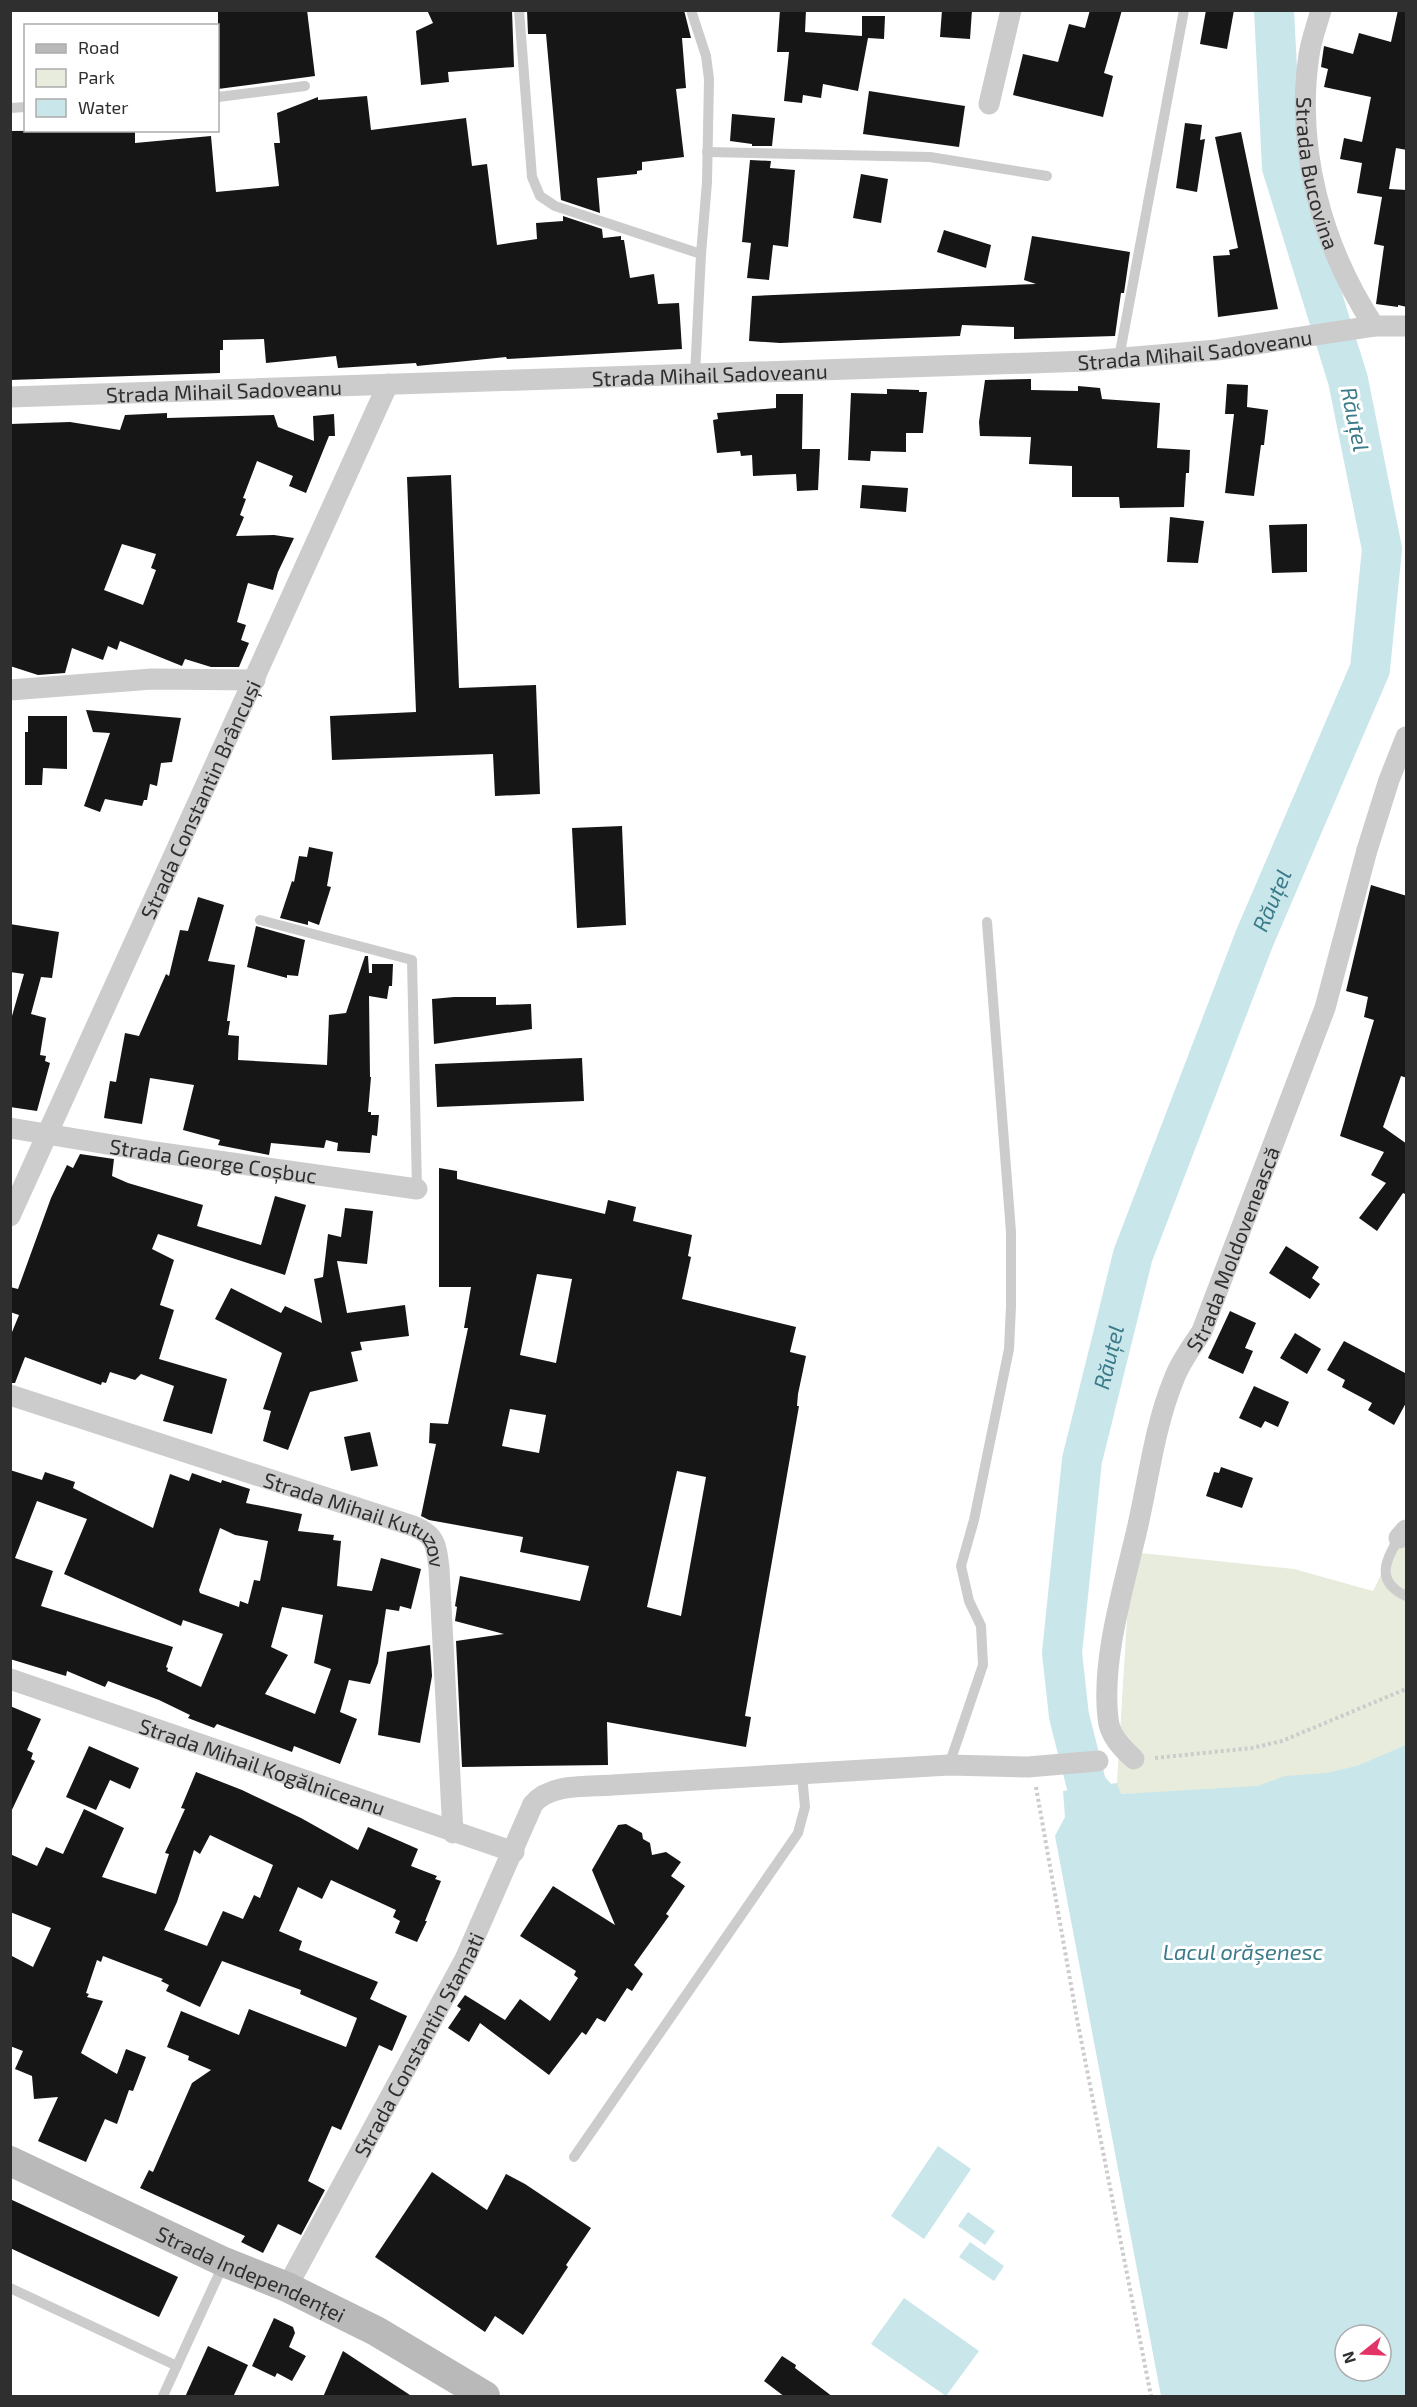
<svg xmlns="http://www.w3.org/2000/svg" width="1417" height="2407" viewBox="0 0 1417 2407" font-family="'Exo 2',sans-serif">
  <rect width="100%" height="100%" fill="#fff"/>
  <polygon fill="#e8ecdd" points="1406,1529 1406,1756 1336,1785 1120,1794 1117,1783 1131,1552 1294,1569 1373,1591 1399,1538"/>
  <g fill="#c9e6eb" fill-rule="evenodd">
    <path d="M1406,1745V2396H1161L1055,1836L1065,1817L1063,1791L1117,1783L1121,1794L1258,1786L1285,1776L1326,1773L1357,1766ZM1345,2335H1381V2371H1345Z"/>
    <polygon points="938,2146 971,2169 924,2239 891,2216"/>
    <polygon points="968,2212 995,2231 985,2245 958,2226"/>
    <polygon points="970,2242 1004,2266 994,2281 959,2257"/>
    <polygon points="904,2298 979,2351 946,2396 871,2344"/>
  </g>
  <g fill="none" stroke-linecap="round" stroke-linejoin="round">
    <path stroke="#c9e6eb" stroke-width="40" id="s1" d="M1124,1828L1087,1787L1069,1716L1062,1653L1082,1460L1133,1255L1255,937L1370,669L1382,549L1348,380L1282,167L1274,10"/>
  </g>
  <g fill="#161616" fill-rule="evenodd">
    <polygon points="218,10 307,10 315,76 218,89"/>
    <polygon points="427,10 512,10 514,67 448,72 449,82 421,85 416,31 433,23"/>
    <polygon points="527,10 684,10 691,38 682,38 686,88 676,89 684,157 642,162 642,170 637,171 637,174 597,178 600,213 561,200 546,34 528,34"/>
    <polygon points="780,10 806,10 805,32 862,36 862,16 885,16 884,39 868,38 858,91 823,84 821,98 803,95 802,103 784,101 789,52 777,52"/>
    <polygon points="942,10 972,10 970,39 940,37"/>
    <polygon points="1090,10 1122,10 1104,73 1113,76 1103,117 1013,95 1023,54 1058,62 1069,24 1085,28"/>
    <polygon points="1206,10 1234,10 1227,49 1200,44"/>
    <polygon points="1398,10 1407,10 1407,150 1396,148 1389,189 1407,190 1407,307 1398,305 1398,307 1376,304 1384,246 1374,244 1382,197 1357,193 1362,163 1340,159 1344,138 1362,142 1371,97 1324,87 1328,69 1321,67 1324,46 1353,54 1359,33 1391,42"/>
    <polygon points="869,91 965,106 959,147 863,134"/>
    <polygon points="367,96 371,130 466,118 472,166 487,164 497,245 537,239 536,223 563,221 563,216 602,229 603,238 621,236 621,240 624,240 630,278 654,274 658,304 679,303 682,349 507,359 506,357 417,366 416,363 338,368 336,356 266,363 264,339 223,340 223,350 220,350 220,373 10,380 10,131 135,130 135,143 211,136 216,192 279,186 274,143 280,143 277,113 318,97 318,100"/>
    <polygon points="732,114 775,118 772,146 752,146 752,144 730,141"/>
    <polygon points="1185,123 1202,125 1200,140 1205,139 1197,192 1176,188"/>
    <polygon points="1241,132 1278,309 1218,317 1213,256 1230,255 1229,250 1238,248 1215,137"/>
    <polygon points="750,160 771,161 770,168 795,170 788,247 773,245 769,280 747,278 751,243 742,242"/>
    <polygon points="861,174 888,179 881,223 853,218"/>
    <polygon points="944,230 991,245 986,268 937,252"/>
    <polygon points="1032,236 1130,252 1124,293 1121,293 1115,336 1014,339 1014,327 962,325 960,336 780,343 749,341 752,296 1036,284 1024,280"/>
    <polygon points="1031,379 1031,390 1078,391 1078,386 1100,388 1102,399 1160,403 1157,448 1190,450 1189,473 1186,473 1184,507 1120,508 1119,497 1072,497 1072,466 1029,464 1031,437 980,436 979,422 985,380"/>
    <polygon points="1227,384 1248,385 1247,407 1268,410 1264,445 1261,445 1254,496 1225,493 1234,414 1225,414"/>
    <polygon points="887,389 919,390 919,392 927,392 923,433 906,433 906,452 871,451 870,461 848,460 851,393 887,394"/>
    <polygon points="776,394 803,394 802,449 820,449 818,490 797,491 796,474 753,476 752,455 741,456 740,451 717,453 713,420 718,419 717,413 776,408"/>
    <path d="M167,413V418L274,415L278,427L314,441L313,416L334,414L335,436H329L306,493L289,486L293,476L257,461L243,498L246,499L240,515L244,517L236,536L274,535L294,538L278,572L273,590L248,583L237,622L246,625L241,640L249,643L239,667H211L185,659L182,666L120,641L117,650L108,646L103,660L72,648L65,673L38,675L10,666V424L70,422L120,430L125,415ZM122,544L156,554L151,568L156,570L143,605L104,590Z"/>
    <polygon points="451,475 459,688 536,685 540,794 495,796 493,754 332,760 330,716 416,712 407,477"/>
    <polygon points="862,485 908,488 906,512 860,508"/>
    <polygon points="1170,517 1204,521 1198,563 1167,562"/>
    <polygon points="1307,524 1307,572 1272,573 1269,525"/>
    <polygon points="86,710 181,718 172,762 161,763 157,786 150,784 147,800 144,800 142,806 105,799 100,812 84,806 110,733 93,732"/>
    <polygon points="28,716 67,716 67,769 43,768 42,785 25,785 25,732 28,732"/>
    <polygon points="622,826 626,925 577,928 572,828"/>
    <polygon points="309,847 333,852 327,886 331,887 319,925 308,921 308,925 280,918 292,881 294,882 299,856 307,857"/>
    <polygon points="1371,885 1407,896 1407,1078 1401,1076 1383,1127 1407,1144 1407,1195 1403,1193 1377,1231 1359,1218 1386,1183 1371,1175 1384,1152 1340,1136 1374,1020 1364,1017 1368,997 1346,991"/>
    <polygon points="198,897 224,905 208,961 235,965 227,1021 230,1021 228,1035 239,1036 238,1060 327,1065 329,1015 346,1013 365,956 368,956 369,973 372,973 372,964 393,964 392,986 389,986 387,999 369,996 370,1077 371,1077 368,1112 371,1112 371,1115 379,1115 377,1136 372,1135 370,1153 337,1151 338,1143 326,1140 324,1148 271,1143 269,1155 218,1145 220,1140 183,1130 194,1085 150,1078 142,1124 104,1118 110,1081 116,1082 125,1033 139,1036 166,974 169,976 180,930 188,931"/>
    <polygon points="10,924 59,932 52,978 41,977 31,1014 46,1018 40,1055 46,1056 45,1061 50,1063 37,1111 10,1107 10,1023 24,974 10,972"/>
    <polygon points="256,926 305,940 298,976 287,975 287,978 247,967"/>
    <polygon points="454,997 496,997 496,1005 531,1004 532,1029 434,1044 432,999"/>
    <polygon points="582,1058 584,1101 437,1107 435,1064"/>
    <polygon points="80,1154 114,1159 112,1176 128,1183 203,1205 197,1226 261,1245 275,1196 306,1205 285,1275 158,1234 152,1249 174,1260 160,1305 174,1310 159,1359 227,1379 212,1434 163,1421 174,1386 141,1374 135,1380 110,1372 106,1383 102,1382 101,1385 25,1357 15,1383 10,1383 10,1337 19,1315 10,1312 10,1287 18,1289 51,1198 67,1165 73,1168"/>
    <path d="M439,1168L457,1171V1179L605,1214L608,1200L636,1207L633,1221L692,1235L688,1256L691,1257L682,1299L796,1327L790,1352L806,1356L798,1394L797,1406H799L745,1716L751,1717L746,1747L607,1722L608,1765L462,1767L456,1641L504,1634L455,1621L457,1607L455,1606L460,1576L580,1601L589,1566L520,1552L523,1537L429,1520L421,1516L436,1444L429,1443L430,1423L448,1424L468,1328H464L471,1287H439ZM537,1274L572,1279L556,1363L520,1355ZM510,1409L546,1415L539,1453L502,1446ZM677,1471L706,1477L681,1616L647,1607Z"/>
    <polygon points="345,1208 373,1211 367,1264 337,1261 347,1313 405,1305 409,1336 360,1342 362,1350 351,1352 358,1381 310,1392 288,1450 263,1441 271,1411 263,1409 282,1353 215,1319 231,1288 281,1313 285,1306 322,1323 314,1279 323,1277 328,1234 341,1237"/>
    <polygon points="1286,1246 1319,1267 1312,1278 1320,1284 1310,1299 1269,1273"/>
    <polygon points="1230,1311 1256,1323 1245,1348 1253,1351 1243,1374 1208,1358"/>
    <polygon points="1295,1333 1321,1349 1307,1374 1280,1358"/>
    <polygon points="1344,1341 1407,1374 1407,1401 1394,1425 1368,1410 1372,1403 1342,1387 1345,1380 1327,1370"/>
    <polygon points="1254,1386 1289,1402 1278,1427 1265,1421 1261,1428 1239,1418"/>
    <polygon points="370,1432 378,1466 351,1471 344,1437"/>
    <polygon points="1221,1467 1253,1478 1242,1508 1206,1496 1214,1472 1219,1473"/>
    <path d="M10,1470L42,1480L45,1472L75,1482L73,1488L153,1528L170,1474L189,1481L192,1473L221,1483L222,1480L250,1489L246,1503L302,1514L298,1531L334,1535L333,1540L341,1541L337,1586L372,1591L381,1558L421,1569L411,1609L400,1606L399,1611L386,1609L378,1663L370,1684L349,1680L340,1712L357,1719L340,1764L294,1746L292,1752L217,1724L214,1728L188,1718L190,1715L159,1700L108,1681L105,1687L67,1671L66,1676L10,1659ZM37,1501L87,1519L64,1574L181,1626L183,1620L223,1634L201,1687L167,1671L168,1668L166,1667L173,1647L41,1606L53,1571L15,1558ZM220,1528L235,1535L268,1541L260,1581L254,1580L248,1604L240,1601L239,1607L200,1593L199,1590ZM282,1607L323,1615L314,1663L331,1669L315,1714L265,1694L288,1655L271,1647Z"/>
    <polygon points="430,1645 432,1676 420,1743 378,1735 387,1652"/>
    <polygon points="10,1706 41,1719 27,1750 33,1753 31,1759 35,1761 10,1814"/>
    <polygon points="89,1746 139,1768 130,1789 110,1780 96,1810 66,1797"/>
    <path d="M196,1772L242,1790L301,1818L358,1850L368,1827L418,1849L411,1866L437,1876L435,1879L441,1881L425,1921H427L417,1942L395,1933L400,1921L393,1917L396,1910L331,1880L322,1899L298,1887L279,1931L302,1941L299,1950L378,1982L370,1999L407,2016L392,2051L379,2045L341,2130L332,2126L308,2181L325,2190L301,2235L278,2224L263,2253L241,2242L245,2236L140,2188L149,2170L153,2172L192,2083L211,2070L188,2060L189,2056L167,2047L181,2011L239,2035L249,2009L346,2047L357,2018L300,1994L301,1990L222,1961L200,2007L166,1991L169,1985L161,1981L163,1979L103,1956L101,1962L97,1960L86,1993L89,1994L87,1997L103,2001L81,2053L117,2074L126,2049L146,2057L133,2091L129,2090L117,2124L105,2119L86,2162L38,2141L58,2097L34,2099L32,2076L15,2069L23,2051L10,2046V1955L33,1967L51,1928L10,1912V1854L37,1866L46,1847L63,1854L84,1809L124,1828L102,1877L156,1894L169,1854L165,1853L185,1809L181,1808ZM210,1835L273,1865L260,1898L254,1895L243,1919L223,1911L207,1946L164,1930L177,1902L194,1850L200,1854Z"/>
    <polygon points="626,1824 642,1833 643,1839 650,1843 652,1855 666,1852 681,1862 671,1876 685,1886 666,1914 669,1916 634,1965 643,1974 632,1991 627,1988 605,2022 597,2018 586,2035 582,2032 549,2075 480,2023 469,2042 448,2028 461,2009 457,2006 465,1995 505,2020 520,1999 550,2021 578,1978 574,1975 576,1971 520,1936 553,1886 615,1925 592,1870 618,1825"/>
    <polygon points="432,2172 487,2210 506,2174 525,2184 591,2228 566,2265 568,2267 523,2335 495,2316 485,2332 375,2257"/>
    <polygon points="10,2199 178,2277 159,2317 10,2248"/>
    <polygon points="274,2318 293,2327 295,2333 289,2347 306,2356 292,2381 277,2373 275,2377 252,2366"/>
    <polygon points="208,2346 248,2365 233,2397 185,2397"/>
    <polygon points="343,2351 413,2397 323,2397"/>
    <polygon points="782,2356 796,2365 795,2368 833,2397 785,2397 764,2381"/>
  </g>
  <g fill="none" stroke-linecap="round" stroke-linejoin="round">
    <g stroke="#ccc" stroke-width="4" stroke-dasharray="3 3" stroke-linecap="butt">
      <polyline points="1155,1758 1252,1748 1282,1741 1406,1689"/>
      <polyline points="1036,1787 1077,2019 1151,2396"/>
    </g>
    <g stroke="#ccc" stroke-width="10">
      <polyline points="519,10 532,177 540,196 555,206 701,254"/>
      <polyline points="691,10 706,56 709,79 707,182 701,254 695,375"/>
      <polyline points="218,97 305,86"/>
      <polyline points="10,108 26,107"/>
      <polyline points="707,152 930,157 1047,176"/>
      <polyline points="1119,358 1184,10"/>
      <polyline points="260,920 412,960 417,1189"/>
      <path d="M1399,1538C1384,1562 1376,1582 1406,1596"/>
      <polyline points="949,1765 983,1665 981,1626 969,1601 961,1566 974,1520 1009,1349 1011,1306 1011,1232 987,922"/>
      <polyline points="574,2157 798,1833 805,1807 802,1775"/>
      <polyline points="10,2288 177,2366"/>
      <polyline points="163,2396 224,2263"/>
    </g>
    <g stroke="#ccc" stroke-width="21">
      <path id="s2" d="M1321,10C1317,25 1311,40 1309,55C1295,149 1322,247 1374,326"/>
      <polyline points="989,104 1011,10"/>
      <path id="s3" d="M10,397L1088,361L1217,350L1374,326H1406"/>
      <polyline points="10,690 152,679 255,680"/>
      <path id="s4" d="M10,1128L155,1152L417,1189"/>
      <path id="s5" d="M10,1216L388,384"/>
      <path id="s6" d="M10,1395L413,1526C436,1535 436,1545 439,1568L453,1833"/>
      <polyline points="1399,1538 1406,1530"/>
      <path id="s7" d="M10,1679L514,1852"/>
      <path id="s8" d="M1134,1759C1122,1748 1109,1735 1108,1718C1101,1658 1125,1583 1138,1525C1149,1476 1155,1425 1174,1379C1180,1362 1192,1347 1202,1331L1325,1008L1367,850L1389,780L1406,737"/>
      <path id="s9" d="M287,2287L465,1959L533,1804C551,1783 587,1787 613,1785L949,1765L1028,1767L1098,1761"/>
    </g>
    <path stroke="#b9b9b9" stroke-width="30" id="s10" d="M10,2161L224,2262L287,2287L376,2331L485,2396"/>
  </g>
  <g text-anchor="middle" dominant-baseline="central" stroke-width="6" stroke-linejoin="round" paint-order="stroke">
    <g font-size="21" fill="#2f2f2f" stroke="#fff">
      <text stroke="none"><textPath href="#s2" startOffset="166">Strada Bucovina</textPath></text>
      <text stroke="none"><textPath href="#s3" startOffset="1186">Strada Mihail Sadoveanu</textPath></text>
      <text stroke="none"><textPath href="#s3" startOffset="700">Strada Mihail Sadoveanu</textPath></text>
      <text stroke="none"><textPath href="#s3" startOffset="214">Strada Mihail Sadoveanu</textPath></text>
      <text stroke="none"><textPath href="#s5" startOffset="458">Strada Constantin Brâncuși</textPath></text>
      <text stroke="none"><textPath href="#s4" startOffset="206">Strada George Coșbuc</textPath></text>
      <text stroke="none"><textPath href="#s8" startOffset="540">Strada Moldovenească</textPath></text>
      <text stroke="none"><textPath href="#s6" startOffset="372">Strada Mihail Kutuzov</textPath></text>
      <text stroke="none"><textPath href="#s7" startOffset="267">Strada Mihail Kogălniceanu</textPath></text>
      <text stroke="none"><textPath href="#s9" startOffset="276">Strada Constantin Stamati</textPath></text>
      <text stroke="none"><textPath href="#s10" startOffset="266">Strada Independenței</textPath></text>
    </g>
    <g font-size="22" font-style="italic" fill="#3c7c8a" stroke="#fff">
      <text transform="translate(1356 419) rotate(78)">Răuțel</text>
      <text stroke="none"><textPath href="#s1" startOffset="978">Răuțel</textPath></text>
      <text stroke="none"><textPath href="#s1" startOffset="492">Răuțel</textPath></text>
      <text x="1243" y="1951">Lacul orăşenesc</text>
    </g>
  </g>
  <rect width="1417" height="2407" fill="none" stroke="#2f2f2f" stroke-width="24"/>
  <rect x="24" y="24" width="195" height="108" fill="#ffffff" stroke="#acacac" stroke-width="1.5"/>
  <rect x="36" y="44" width="30" height="9" fill="#b9b9b9" stroke="#acacac" stroke-width="1.5"/>
  <text x="78" y="54" font-size="18" fill="#2f2f2f">Road</text>
  <rect x="36" y="69" width="30" height="18" fill="#e8ecdd" stroke="#acacac" stroke-width="1.5"/>
  <text x="78" y="84" font-size="18" fill="#2f2f2f">Park</text>
  <rect x="36" y="99" width="30" height="18" fill="#c9e6eb" stroke="#acacac" stroke-width="1.5"/>
  <text x="78" y="114" font-size="18" fill="#2f2f2f">Water</text>
  <g transform="translate(1363 2353) rotate(252)"><circle r="28" fill="#ffffff" stroke="#acacac" stroke-width="1.5"/>
  <path d="M0-4.5L10 22L0 15L-10 22Z" fill="#e33467"/>
  <text y="-9" font-size="16" font-weight="bold" text-anchor="middle" fill="#2f2f2f">N</text>
  </g>
</svg>
